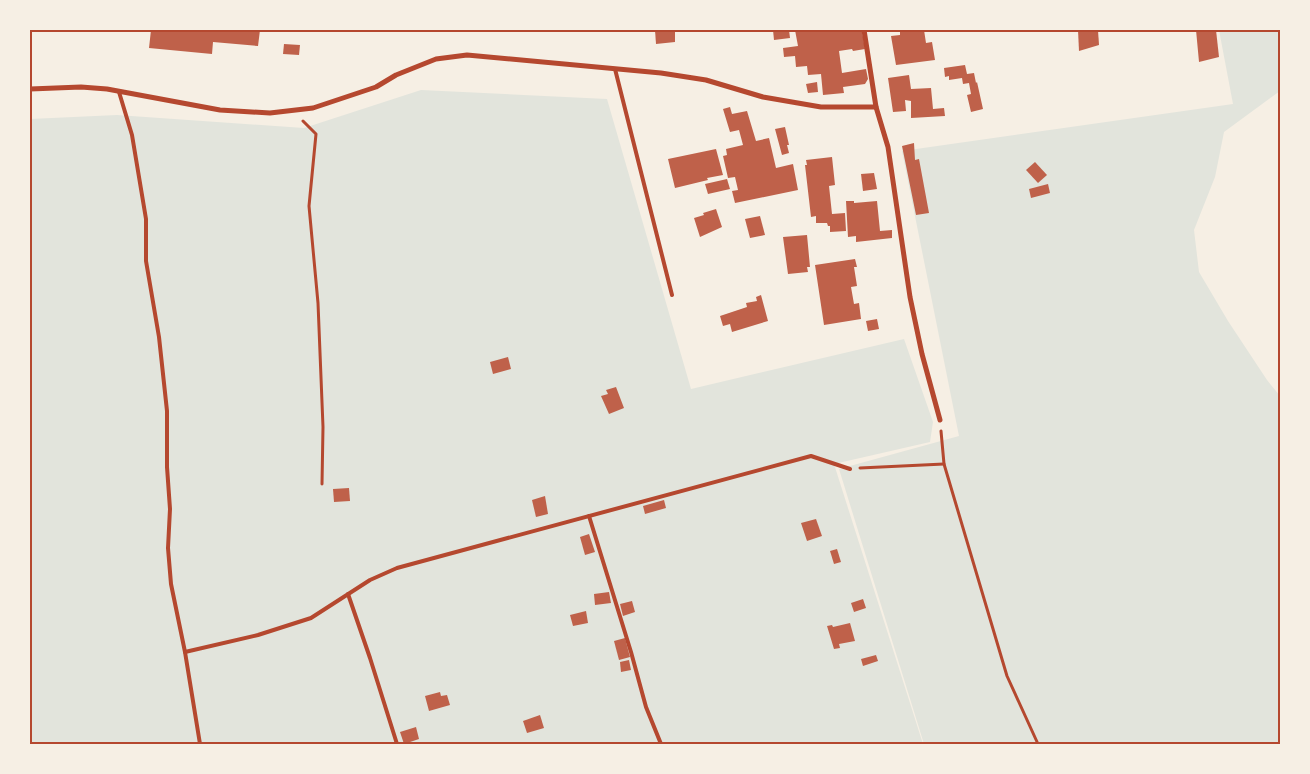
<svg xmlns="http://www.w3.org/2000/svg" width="1310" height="774" viewBox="0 0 1310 774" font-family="Rubik,sans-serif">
  <rect width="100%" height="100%" fill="#f6efe4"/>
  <g fill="#e2e4dc">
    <polygon points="1219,30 1280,30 1280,91 1224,132 1215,177 1194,230 1199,272 1228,321 1267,380 1280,396 1280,744 924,744 839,469 959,436 902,151 1233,104"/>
    <polygon points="421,90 607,99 691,389 904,339 933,422 930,442 834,464 923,744 30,744 30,119 117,115 304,128"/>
  </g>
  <g fill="#bf614a">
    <polygon points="151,30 260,30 258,46 213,42 212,54 149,48"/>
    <polygon points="655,30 675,30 675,42 656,44"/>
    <polygon points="773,30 789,30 790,38 774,40"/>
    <polygon points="795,30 834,30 835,31 849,30 850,32 862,31 865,49 853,51 852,49 839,51 842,73 866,69 868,79 865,84 843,87 844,93 823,95 821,74 808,75 807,66 796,67 795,56 784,57 783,48 798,46"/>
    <polygon points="900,30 924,30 926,43 932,42 935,60 896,65 891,36 900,35"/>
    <polygon points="1078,30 1098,30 1099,45 1079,51"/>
    <polygon points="1196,30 1216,30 1219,57 1199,62"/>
    <polygon points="284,44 300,45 299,55 283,54"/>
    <polygon points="965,65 967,74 974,73 976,83 977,82 983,109 971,112 967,95 971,94 969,83 963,84 962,78 949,80 949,76 945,77 944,68"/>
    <polygon points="909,75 911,89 931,88 933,109 944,108 945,116 911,118 911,101 905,100 906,111 893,112 888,78"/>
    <polygon points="817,82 818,92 808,93 806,84"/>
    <polygon points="730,107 732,114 747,111 756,141 769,138 776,168 793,164 798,190 735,203 732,191 738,190 735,177 728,178 723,156 727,155 726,149 743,145 739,130 730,132 723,109"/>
    <polygon points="785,127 789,145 787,145 789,153 782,155 775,129"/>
    <polygon points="914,143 915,160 919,159 929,213 916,215 902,146"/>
    <polygon points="716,149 723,175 707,178 708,180 675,188 668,159"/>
    <polygon points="832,157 835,185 829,186 832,214 845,213 846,231 830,232 830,226 828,226 827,223 816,223 816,216 811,217 805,165 807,165 806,160"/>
    <polygon points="1035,162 1047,175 1038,183 1026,170"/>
    <polygon points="874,173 877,189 863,191 861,174"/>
    <polygon points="727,179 730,189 708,194 705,184"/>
    <polygon points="1048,184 1050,193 1031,198 1029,189"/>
    <polygon points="846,201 854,201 854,203 877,201 880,231 892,230 892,238 856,242 856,236 848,237"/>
    <polygon points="716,209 722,227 700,237 694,218 704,215 703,213"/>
    <polygon points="760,216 765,235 750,238 745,219"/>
    <polygon points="807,235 810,267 807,267 808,272 788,274 783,237"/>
    <polygon points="855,259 857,267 854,267 857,286 851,287 854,304 859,303 861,319 824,325 815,265"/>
    <polygon points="761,295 768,321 732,332 730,324 723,326 720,316 747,307 746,303 757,301 756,297"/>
    <polygon points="877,319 879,329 868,331 866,321"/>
    <polygon points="508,357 511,369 493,374 490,362"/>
    <polygon points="616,387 624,408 609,414 601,396 608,394 606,390"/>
    <polygon points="349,488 350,501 334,502 333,489"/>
    <polygon points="545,496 548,514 536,517 532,500"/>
    <polygon points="664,500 666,508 645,514 643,506"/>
    <polygon points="816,519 822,536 807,541 801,523"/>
    <polygon points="589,534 595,552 585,555 580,537"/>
    <polygon points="837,549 841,562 834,564 830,551"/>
    <polygon points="609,592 611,603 595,605 594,594"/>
    <polygon points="863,599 866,608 854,612 851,603"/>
    <polygon points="632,601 635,612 623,616 620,604"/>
    <polygon points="586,611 588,623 573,626 570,615"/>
    <polygon points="850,623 855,641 839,644 840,648 834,649 827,626 832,625 833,627"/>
    <polygon points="625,638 630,657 619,660 614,641"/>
    <polygon points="876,655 878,661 863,666 861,659"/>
    <polygon points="629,660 631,670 621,672 620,662"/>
    <polygon points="440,692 441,696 447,695 450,705 429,711 425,696"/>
    <polygon points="540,715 544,728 527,733 523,721"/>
    <polygon points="416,727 419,739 404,744 400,732"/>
  </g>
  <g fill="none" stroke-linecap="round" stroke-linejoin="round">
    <g stroke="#b5482f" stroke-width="3">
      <polyline points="303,121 316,134 309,206 318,303 323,427 322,484"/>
      <polyline points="941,431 944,464 1007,676 1038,744"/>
      <polyline points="860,468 944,464"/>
    </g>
    <g stroke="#b5482f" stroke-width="4">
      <polyline points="615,69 672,295"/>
      <polyline points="119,92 132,135 146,219 146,261 159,337 167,411 167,467 170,509 168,548 171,584 185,652 200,744"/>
      <polyline points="589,516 631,652 646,707 661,744"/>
      <polyline points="348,594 370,658 397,744"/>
      <polyline points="185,652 258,635 311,618 370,580 397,568 811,456 850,469"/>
    </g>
    <g stroke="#b5482f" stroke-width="5">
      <polyline points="864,30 876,107 888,147 910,297 922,354 940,420"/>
      <polyline points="30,89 81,87 107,89 220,110 270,113 313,108 376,87 396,75 436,59 467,55 661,73 706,80 763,97 821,107 876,107"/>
    </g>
  </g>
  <rect width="1310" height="774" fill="none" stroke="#f6efe4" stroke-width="62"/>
  <rect x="31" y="31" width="1248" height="712" fill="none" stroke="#b5482f" stroke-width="2"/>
</svg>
